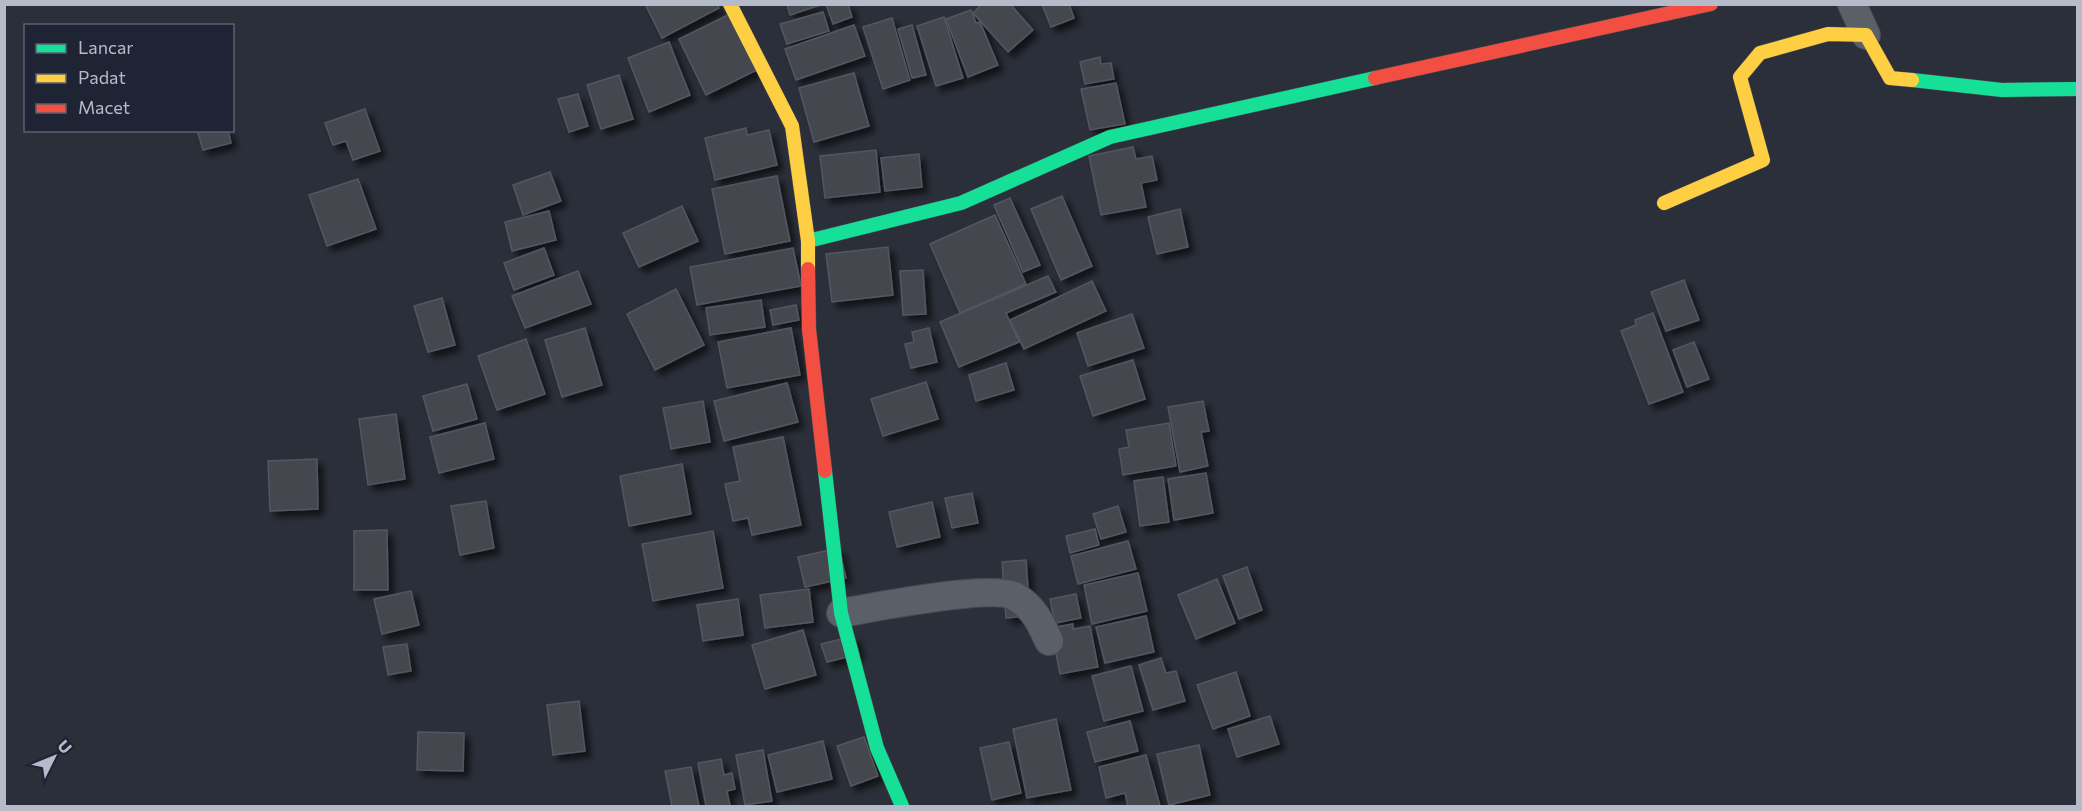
<svg xmlns="http://www.w3.org/2000/svg" width="2082" height="811" viewBox="0 0 2082 811" font-family="Commissioner,sans-serif">
  <defs>
    <filter id="shadow"><feDropShadow dx="5.5" dy="5.5" stdDeviation="3" flood-color="#0009"/></filter>
  </defs>
  <rect width="100%" height="100%" fill="#2b2f39"/>
  <g fill="#444750" stroke="#535761" stroke-width="1.5" filter="url(#shadow)">
    <polygon points="645,4 717,4 719,8 662,38"/>
    <polygon points="787,4 823,4 790,15"/>
    <polygon points="826,4 848,4 852,17 833,24"/>
    <polygon points="982,4 1010,4 1033,30 1008,52 973,13"/>
    <polygon points="1042,4 1069,4 1074,18 1051,27"/>
    <polygon points="971,10 976,23 980,22 998,65 968,77 946,19"/>
    <polygon points="823,12 829,31 787,44 780,24"/>
    <polygon points="730,14 757,70 706,95 679,39"/>
    <polygon points="944,17 963,78 936,86 917,26"/>
    <polygon points="892,18 910,80 883,89 863,27"/>
    <polygon points="854,25 865,56 796,80 785,49"/>
    <polygon points="912,25 926,75 912,78 898,29"/>
    <polygon points="669,42 690,95 649,112 628,58"/>
    <polygon points="1100,57 1101,64 1111,63 1114,79 1085,84 1080,62"/>
    <polygon points="854,73 869,126 814,142 799,88"/>
    <polygon points="619,75 633,119 601,129 587,85"/>
    <polygon points="1116,83 1125,124 1090,130 1081,89"/>
    <polygon points="578,94 588,126 569,132 558,99"/>
    <polygon points="365,109 380,151 353,160 346,141 333,145 325,123"/>
    <polygon points="746,128 747,135 769,130 777,165 715,180 705,138"/>
    <polygon points="197,130 228,130 231,143 203,150"/>
    <polygon points="1133,147 1136,159 1152,156 1157,180 1141,183 1146,207 1101,215 1089,156"/>
    <polygon points="876,150 880,192 825,198 820,156"/>
    <polygon points="919,154 922,187 885,191 881,158"/>
    <polygon points="550,172 561,201 523,215 513,185"/>
    <polygon points="777,176 790,241 725,254 712,189"/>
    <polygon points="358,179 376,229 327,246 309,195"/>
    <polygon points="1062,196 1092,266 1061,280 1031,209"/>
    <polygon points="1010,198 1040,265 1023,272 994,205"/>
    <polygon points="682,206 698,241 639,267 623,233"/>
    <polygon points="1180,209 1188,247 1157,254 1148,217"/>
    <polygon points="549,211 556,240 512,251 505,222"/>
    <polygon points="995,215 1026,284 960,313 930,244"/>
    <polygon points="888,247 893,295 832,302 826,254"/>
    <polygon points="544,248 554,275 514,290 504,263"/>
    <polygon points="793,248 801,286 697,305 690,267"/>
    <polygon points="923,270 926,314 903,315 900,271"/>
    <polygon points="578,271 591,304 525,328 512,296"/>
    <polygon points="1048,276 1056,292 1006,313 1019,342 959,367 940,322"/>
    <polygon points="1684,280 1699,320 1666,331 1651,292"/>
    <polygon points="1092,281 1106,311 1024,349 1010,320"/>
    <polygon points="676,289 704,345 655,370 627,314"/>
    <polygon points="442,298 455,345 428,352 414,306"/>
    <polygon points="761,300 765,327 710,335 706,308"/>
    <polygon points="796,305 799,320 773,325 770,310"/>
    <polygon points="1653,313 1683,392 1649,404 1621,331 1636,325 1635,320"/>
    <polygon points="1132,314 1144,348 1088,366 1077,333"/>
    <polygon points="585,328 602,385 562,397 545,340"/>
    <polygon points="791,328 800,375 727,388 718,342"/>
    <polygon points="929,328 937,362 911,368 905,344 914,342 912,332"/>
    <polygon points="526,339 545,394 497,410 478,356"/>
    <polygon points="1694,342 1709,379 1687,387 1673,350"/>
    <polygon points="1133,360 1145,399 1093,416 1080,376"/>
    <polygon points="1006,363 1014,390 976,401 969,375"/>
    <polygon points="926,382 938,419 883,436 871,399"/>
    <polygon points="787,383 798,422 724,441 714,401"/>
    <polygon points="467,384 477,419 433,431 423,396"/>
    <polygon points="703,401 710,442 671,449 663,408"/>
    <polygon points="1203,401 1209,431 1201,432 1208,466 1180,472 1168,407"/>
    <polygon points="396,414 405,479 368,485 359,419"/>
    <polygon points="485,423 494,459 439,473 430,437"/>
    <polygon points="1169,423 1176,466 1123,475 1119,449 1129,447 1126,430"/>
    <polygon points="783,437 801,525 752,535 748,518 733,521 725,484 740,481 733,447"/>
    <polygon points="317,459 318,509 270,511 268,461"/>
    <polygon points="682,464 691,514 629,526 620,476"/>
    <polygon points="1206,473 1213,513 1174,520 1168,479"/>
    <polygon points="1163,477 1169,522 1140,526 1134,481"/>
    <polygon points="972,493 978,523 952,528 945,498"/>
    <polygon points="486,501 494,548 460,555 451,506"/>
    <polygon points="932,502 940,537 897,547 889,512"/>
    <polygon points="1118,506 1126,532 1101,539 1093,514"/>
    <polygon points="1095,529 1099,545 1070,553 1066,536"/>
    <polygon points="387,530 388,590 354,590 354,531"/>
    <polygon points="713,531 723,588 653,601 642,544"/>
    <polygon points="1128,541 1136,569 1078,584 1071,556"/>
    <polygon points="839,548 846,578 805,587 798,557"/>
    <polygon points="1026,560 1030,616 1006,618 1002,562"/>
    <polygon points="1247,567 1262,610 1239,619 1223,576"/>
    <polygon points="1138,573 1147,611 1092,624 1084,585"/>
    <polygon points="1217,579 1235,623 1196,639 1178,595"/>
    <polygon points="809,589 813,622 765,628 760,595"/>
    <polygon points="411,591 419,625 382,634 374,599"/>
    <polygon points="1076,594 1081,618 1055,623 1050,599"/>
    <polygon points="738,599 743,635 703,641 697,605"/>
    <polygon points="1146,616 1154,652 1105,663 1096,627"/>
    <polygon points="1073,624 1073,629 1090,626 1098,667 1060,674 1051,628"/>
    <polygon points="803,630 816,675 765,689 752,645"/>
    <polygon points="854,636 859,654 827,662 821,644"/>
    <polygon points="407,644 411,671 388,675 383,647"/>
    <polygon points="1161,658 1166,673 1176,671 1185,701 1153,710 1139,665"/>
    <polygon points="1131,666 1143,711 1104,721 1092,676"/>
    <polygon points="1236,672 1250,716 1213,729 1197,685"/>
    <polygon points="579,701 585,751 553,755 547,705"/>
    <polygon points="1270,716 1279,744 1237,757 1228,729"/>
    <polygon points="1056,719 1071,790 1027,798 1013,729"/>
    <polygon points="1130,721 1138,751 1095,762 1087,732"/>
    <polygon points="418,732 464,733 463,771 417,770"/>
    <polygon points="864,737 878,776 851,786 837,746"/>
    <polygon points="823,741 832,779 777,792 768,755"/>
    <polygon points="1009,742 1021,793 992,800 980,748"/>
    <polygon points="1199,745 1210,795 1169,805 1157,754"/>
    <polygon points="763,750 772,801 745,805 736,755"/>
    <polygon points="1146,755 1160,806 1128,806 1125,793 1106,798 1099,767"/>
    <polygon points="721,759 724,775 732,773 735,789 727,791 730,806 706,806 698,763"/>
    <polygon points="691,767 699,806 672,806 665,771"/>
  </g>
  <g fill="none" stroke-linecap="round" stroke-linejoin="round">
    <g stroke="#474a52" stroke-width="30">
      <g id="street">
        <polyline points="1852,4 1866,35"/>
        <path d="M841,613C872,608 994,583 1016,597C1034,608 1040,622 1049,641"/>
      </g>
    </g>
    <g stroke="#474a52" stroke-width="15">
      <g id="fast">
        <polyline points="1912,80 2002,90 2078,89"/>
        <polyline points="808,241 961,203 1110,137 1375,78"/>
        <polyline points="825,471 841,613 877,748 902,806"/>
      </g>
    </g>
    <g stroke="#474a52" stroke-width="15">
      <g id="slow">
        <polyline points="730,4 792,126 808,241 808,269"/>
        <polyline points="1664,203 1763,160 1740,77 1760,53 1828,34 1866,35 1890,78 1912,80"/>
      </g>
    </g>
    <g stroke="#474a52" stroke-width="15">
      <g id="jam">
        <polyline points="1375,78 1711,4"/>
        <polyline points="808,269 809,329 825,471"/>
      </g>
    </g>
    <use href="#street" stroke="#5b5f67" stroke-width="28"/>
    <use href="#fast" stroke="#16e098" stroke-width="14"/>
    <use href="#slow" stroke="#ffcf43" stroke-width="14"/>
    <use href="#jam" stroke="#f24e42" stroke-width="14"/>
  </g>
  <rect width="2082" height="811" fill="none" stroke="#b6bbca" stroke-width="12"/>
  <rect x="24" y="24" width="210" height="108" fill="#1e2434" stroke="#5b6070" stroke-width="1.5"/>
  <rect x="36" y="44" width="30" height="9" fill="#16e098" stroke="#5b6070" stroke-width="1.5"/>
  <text x="78" y="54" font-size="18" fill="#b6bbca">Lancar</text>
  <rect x="36" y="74" width="30" height="9" fill="#ffcf43" stroke="#5b6070" stroke-width="1.5"/>
  <text x="78" y="84" font-size="18" fill="#b6bbca">Padat</text>
  <rect x="36" y="104" width="30" height="9" fill="#f24e42" stroke="#5b6070" stroke-width="1.5"/>
  <text x="78" y="114" font-size="18" fill="#b6bbca">Macet</text>
  <g transform="translate(54 757) rotate(47)" stroke="#1e2434" stroke-width="4.5" paint-order="stroke">
  <path d="M0-4.5L10 22L0 15L-10 22Z" fill="#b6bbca"/>
  <text y="-9" font-size="16" font-weight="bold" text-anchor="middle" fill="#b6bbca">U</text>
  </g>
</svg>
